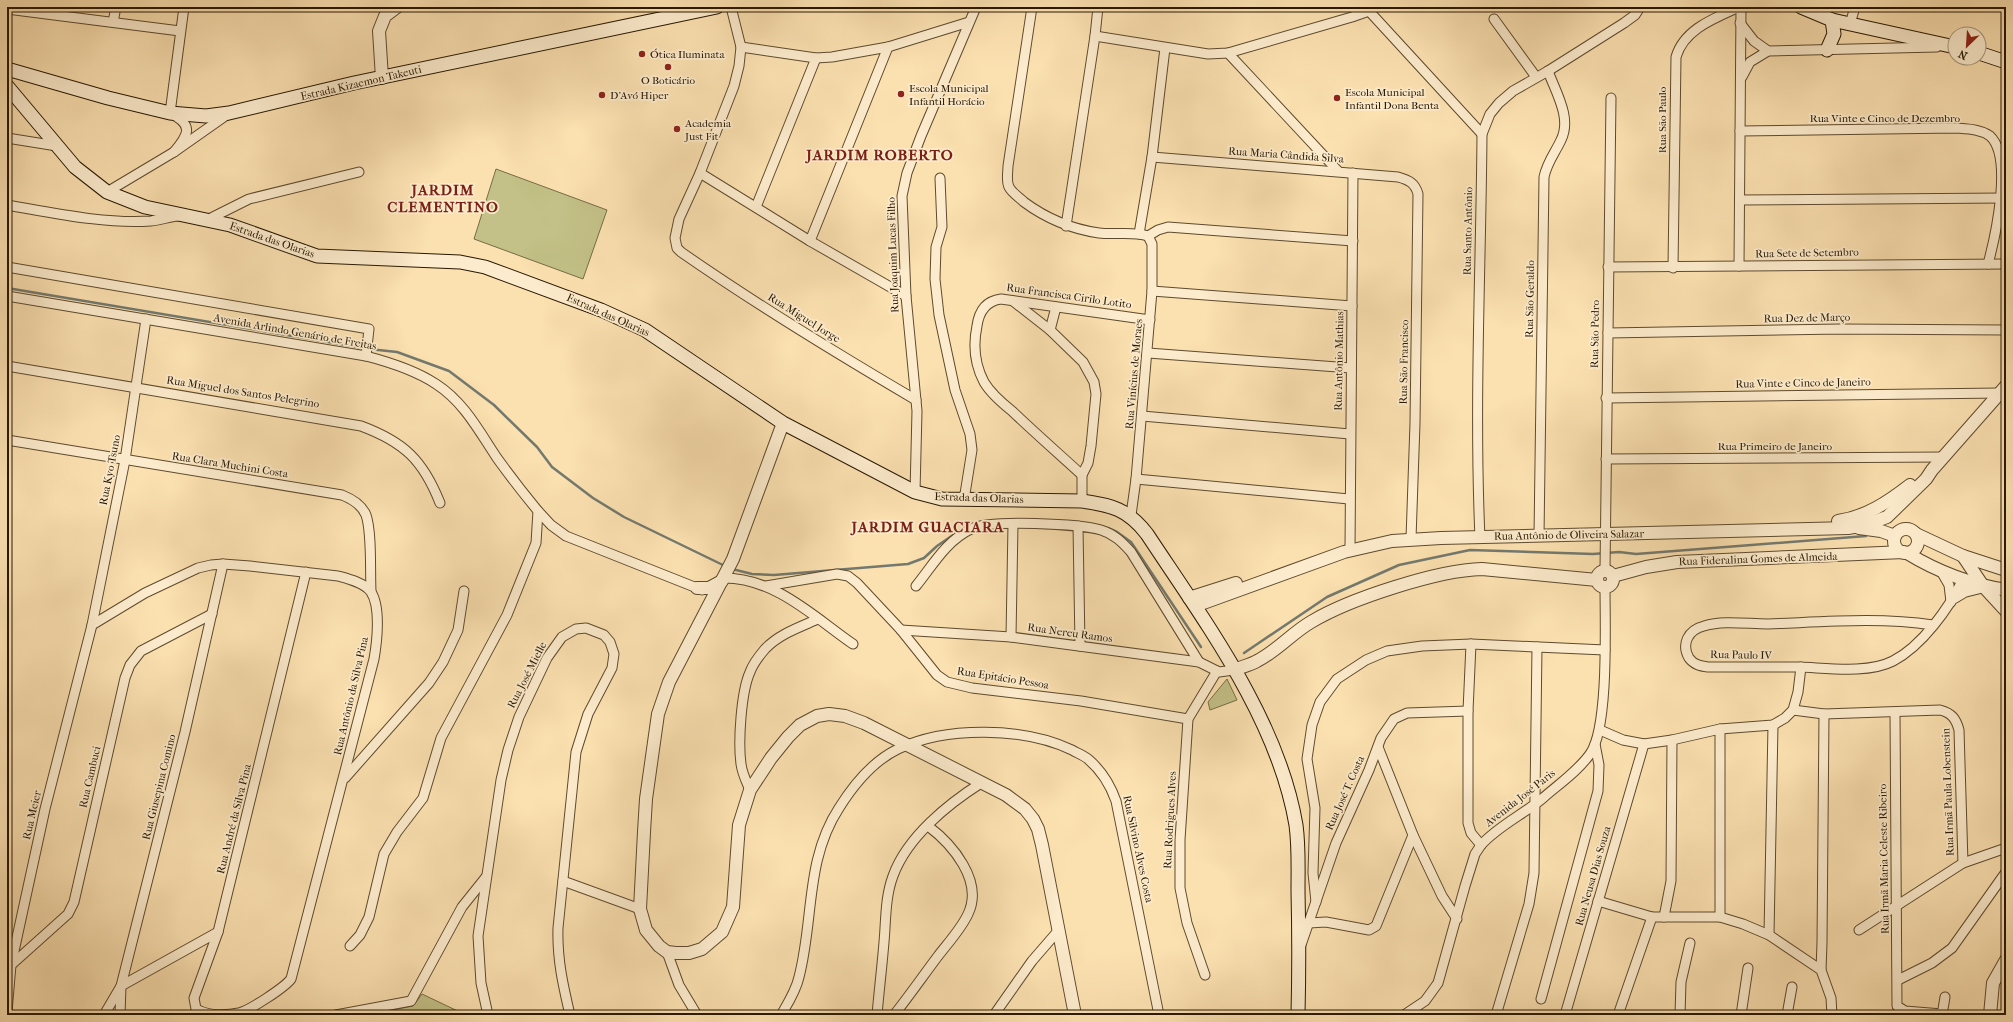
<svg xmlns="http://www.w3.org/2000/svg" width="2013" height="1022" viewBox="0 0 2013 1022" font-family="'IM FELL French Canon',serif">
  <rect width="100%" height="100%" fill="#fbe0b0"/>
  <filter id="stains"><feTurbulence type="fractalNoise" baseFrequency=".005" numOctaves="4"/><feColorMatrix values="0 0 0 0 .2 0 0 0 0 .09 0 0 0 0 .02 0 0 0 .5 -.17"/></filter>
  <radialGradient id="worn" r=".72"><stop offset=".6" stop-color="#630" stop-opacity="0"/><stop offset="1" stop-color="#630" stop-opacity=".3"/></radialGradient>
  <g fill="#c3c187" stroke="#766c44">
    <polygon points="496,169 607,210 583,279 474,239"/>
    <polygon points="1227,679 1237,700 1210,710 1208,702"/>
    <polygon points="422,994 464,1014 481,1012 482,1015 366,1015 413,1006"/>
  </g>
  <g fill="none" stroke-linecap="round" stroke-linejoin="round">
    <g stroke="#73796f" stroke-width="2.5">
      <polyline points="7,288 364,348"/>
      <polyline points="369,349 397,352 449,371 494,405 537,447 552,467 593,498 624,517 725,566"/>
      <polyline points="1108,528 1117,532 1131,542 1201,647"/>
      <polyline points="732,569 752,574 774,575 908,564 924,558 937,546 959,531"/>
      <polyline points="1244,653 1327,597 1399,565 1470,550 1593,554 1619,552 1636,554 1866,536"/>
    </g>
    <g stroke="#5e4a2e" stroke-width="11">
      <g id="minor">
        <path d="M731,7L741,47L739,66L734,86L700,173L679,219L675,238L677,248L681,252C757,305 836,353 916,400"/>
        <path d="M1032,7L1008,166C1008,172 1006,181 1009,187C1012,193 1019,197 1024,202C1047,219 1071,229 1099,233C1115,235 1133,231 1148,236"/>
        <polyline points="7,9 180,31"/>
        <polyline points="1369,11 1482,134"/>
        <polyline points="1494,19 1536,77"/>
        <polyline points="113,22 116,7"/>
        <polyline points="1740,23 1754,41 1768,51"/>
        <polyline points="1850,24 1855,7"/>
        <polyline points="1095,36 1208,54 1228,53 1352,17 1369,11 1375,7"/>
        <polyline points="741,47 816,58 832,57 888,47 969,22"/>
        <polyline points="1228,53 1338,171"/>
        <polyline points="1742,77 1750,62 1768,51 1937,47"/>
        <path d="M1740,131L1955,128C1967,129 1980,129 1990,136C2013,157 1996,234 1988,264"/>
        <polyline points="7,138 57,146"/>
        <path d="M174,152C189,134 194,125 170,113L184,7"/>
        <path d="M1152,157L1398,177C1409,180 1415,183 1418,194L1415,423L1411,539"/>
        <polyline points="700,173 810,241 906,296"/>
        <polyline points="940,178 942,227 936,247 935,279 939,315 955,390 970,434 972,450 964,500"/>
        <polyline points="107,192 174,152 228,114"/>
        <polyline points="1740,200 2005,198"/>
        <path d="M7,205C54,213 103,224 151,221C160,220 169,217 178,216"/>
        <polyline points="756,207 816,58"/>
        <polyline points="209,219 249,199 359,172"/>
        <polyline points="1066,226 1095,36 1098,7"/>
        <polyline points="1139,234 1152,157 1165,48"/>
        <polyline points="1148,236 1158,230 1168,227 1353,241"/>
        <polyline points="810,241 888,47"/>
        <polyline points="1739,266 1741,7"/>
        <polyline points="7,267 369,329 366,356"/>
        <polyline points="1608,267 2006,264"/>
        <path d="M1673,268L1676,57C1684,29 1715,18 1739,7"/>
        <polyline points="1152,291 1352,306"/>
        <path d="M7,296L366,356C389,362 415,370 436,384C464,402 479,431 497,458C510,476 524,494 538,511L536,543L507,615L441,738L423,798L397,832L384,854L369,917L360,935L350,946"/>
        <polyline points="1013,301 1050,330 1083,362 1094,382 1096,394 1091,446 1088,463 1082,475 1082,501"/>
        <polyline points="1050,330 1056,307"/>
        <polyline points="1608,333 1841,329 2006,330"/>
        <polyline points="1148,353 1351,368"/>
        <path d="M7,366L361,426C404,442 423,460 440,503"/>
        <polyline points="1606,398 2000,393"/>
        <polyline points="1142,416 1350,434"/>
        <path d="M7,440L342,495C352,499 362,505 366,515C372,532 370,572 371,591"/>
        <polyline points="1606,459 1945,457"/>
        <path d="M1082,475C1059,454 1035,433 1012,411C1002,403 991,394 984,382C975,365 973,345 977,326C979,311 986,301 1001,299L1150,320"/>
        <polyline points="1136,479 1349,499"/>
        <polyline points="915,492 917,411 906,296 902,196 907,173 921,136 976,7"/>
        <polyline points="538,511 551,525 566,536 702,590"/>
        <polyline points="1131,515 1136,479 1152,291 1152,244 1148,236"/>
        <polyline points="1078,526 1080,646"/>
        <path d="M1539,536L1544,177C1547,162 1555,153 1561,140C1572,118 1556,93 1548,71"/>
        <path d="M1480,538C1474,403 1481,268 1482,134L1490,114L1499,103L1513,91L1548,71L1624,23L1635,15L1640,7"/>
        <polyline points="1350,550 1353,173"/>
        <polyline points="1605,570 1611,98"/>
        <polyline points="1941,571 1949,585 1951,602"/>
        <path d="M724,578C775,578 814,617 853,644"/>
        <polyline points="766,586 837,574 848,576 857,583 901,630 937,675 947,682 972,688 1081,701 1188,719"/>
        <path d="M916,586C933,565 946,541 971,529C989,519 1081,524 1101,530C1114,534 1122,542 1131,552L1199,662"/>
        <path d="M92,625L145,593L198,568L211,565L223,564L250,566L338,576C349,579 365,583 371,592C381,607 377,642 374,659L291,979C284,988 250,1010 239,1013C224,1016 209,1016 196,1009L194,998L218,932"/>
        <path d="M1933,625C1878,617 1823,622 1768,624C1747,624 1724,620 1704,626C1688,630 1681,644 1689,658C1694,665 1701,666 1708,667C1738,667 1769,667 1800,667C1827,668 1868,674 1893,661C1922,646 1949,608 1962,581"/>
        <polyline points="901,630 1011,637 1199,662 1219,672 1234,670"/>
        <polyline points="1011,637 1013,524"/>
        <polyline points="1471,644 1468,711 1468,823 1471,833 1481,845"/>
        <path d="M1793,710L1824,714L1940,710C1952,713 1956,719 1959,730L1963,863"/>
        <polyline points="1895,713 1897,1006 1905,1011 1942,1014"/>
        <polyline points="1600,730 1623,740 1644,744 1672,740 1720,729 1773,725 1785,718 1793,710 1798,692 1801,667"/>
        <polyline points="1378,747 1413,835 1442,896 1457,919"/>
        <polyline points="345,778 429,683 443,662 458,630 464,591"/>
        <path d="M750,790C746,781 742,773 741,764C738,742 741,692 750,672C753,664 759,656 765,649C779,634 800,627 818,619"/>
        <polyline points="563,881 640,909"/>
        <polyline points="1598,901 1652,917 1720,917 1743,924 1769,935 1821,970 1831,998 1832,1015"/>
        <polyline points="1316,902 1313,873 1315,808 1307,759 1312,725 1320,702 1337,679 1366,660 1387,651 1422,646 1471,644 1605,650"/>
        <polyline points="1664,917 1671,881 1672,740"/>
        <polyline points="1720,917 1720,729"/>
        <polyline points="1309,923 1326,922 1369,930 1376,926 1413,835"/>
        <polyline points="1859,930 1963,863 2006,848"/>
        <polyline points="1769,935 1773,725"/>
        <polyline points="1301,945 1336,843 1369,770 1381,738 1394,719 1407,713 1468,711"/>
        <polyline points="667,952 679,985 697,1015"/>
        <polyline points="10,966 68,914 74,902 125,678 130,665 141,651 212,614"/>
        <polyline points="1821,970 1822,943 1824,714"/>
        <polyline points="1205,975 1187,923 1180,888 1180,840 1188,719 1217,671"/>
        <polyline points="1898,980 1932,963 1952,948 2006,872"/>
        <polyline points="1541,999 1598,791 1599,765 1595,744"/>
        <polyline points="7,1012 11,965 45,809 92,625 125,460 146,319"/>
        <polyline points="104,1015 121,986 218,932 306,572"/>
        <polyline points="120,1015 121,986 185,732 223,564"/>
        <polyline points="336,1015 411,1001 462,907 486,877"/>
        <path d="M488,1015L481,983L478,936L501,780L508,750L519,717L547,658L562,637L576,629L586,628L604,635L610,642L614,654L612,668L588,714L576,752L558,928C557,959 563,985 570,1015"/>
        <path d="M781,1015C788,1003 796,991 799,977C814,920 805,860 839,808C854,784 873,761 898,749C946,726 1024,727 1072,750C1077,753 1083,755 1088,759C1101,770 1110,784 1116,801L1159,1015"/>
        <path d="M877,1015C879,991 882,967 884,942C886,921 885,897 893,876C907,837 948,804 981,783"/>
        <path d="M894,1015C909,996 923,976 938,956C948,943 961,929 968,914C984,881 952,844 928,826"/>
        <polyline points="994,1015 1032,961 1058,931"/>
        <path d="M1404,1015L1425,1001L1438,983L1465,886L1475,854L1481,845C1498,826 1524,814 1543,798C1559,784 1578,771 1590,754C1609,728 1605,622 1605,587"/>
        <polyline points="1496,1015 1529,904 1534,873 1537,647"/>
        <polyline points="1565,1015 1644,744"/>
        <polyline points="1618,1015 1652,917"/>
        <polyline points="1680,1015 1681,982 1690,943"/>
        <polyline points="1741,1015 1748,968"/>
        <polyline points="1787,1015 1792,987"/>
        <polyline points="1942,1015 1945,997"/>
      </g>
    </g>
    <g stroke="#5e4a2e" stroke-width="14">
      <g id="tertiary">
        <polyline points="382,78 379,31 385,16 397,7"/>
        <polyline points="783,423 733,559 669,682 658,714 646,799 644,832 640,909 646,930 659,946 667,952 676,953 689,953 702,949 722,932 733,907 739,825 750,790 771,758 788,737 800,725 817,716 829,714 845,716 864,723 1006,795 1025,809 1033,819 1038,829 1042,845 1075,1015"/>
        <path d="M1838,521C1866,517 1888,502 1910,485"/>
        <polyline points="1859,528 1881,531 1895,536"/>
        <circle cx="1906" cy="541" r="12"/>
        <polyline points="1916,534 1963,556 2006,570"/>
        <path d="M1907,553C1938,572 1970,584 2006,590"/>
        <polyline points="1963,556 1983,586 2006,611"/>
        <circle cx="1605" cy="579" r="8"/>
        <polyline points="1613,576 1646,567 1677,562 1904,552"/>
        <polyline points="697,588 709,588 722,581"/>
        <polyline points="1954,597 1964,591 1980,587"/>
        <polyline points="1189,598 1236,583"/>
        <polyline points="1195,606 1344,552 1392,541 1441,538 1809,529 1848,528 1865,525 1887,517 1926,479 1932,470 2006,386"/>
        <path d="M1234,670C1241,667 1250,665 1257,661C1277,651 1292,633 1311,622C1349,599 1438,570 1482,569L1597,580"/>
        <polyline points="1990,1015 1993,983 2006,960"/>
      </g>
    </g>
    <g stroke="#291802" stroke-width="15">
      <g id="secondary">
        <polyline points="1801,7 1832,20 1955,47"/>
        <polyline points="1827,50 1834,34 1832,20"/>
        <polyline points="1979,53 2006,62"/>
        <polyline points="7,69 108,98 170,113 206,116 229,113 354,83 717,7"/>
        <path d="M7,86L75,167L107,192L145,207L230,225L317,256L460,262L485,267L601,310L645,330L783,423L915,492L942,499L1082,501C1111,505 1128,509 1147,534C1205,622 1278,719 1296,825C1299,847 1298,869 1298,891C1299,932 1299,974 1298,1015"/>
      </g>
    </g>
    <use href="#minor" stroke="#fcebcc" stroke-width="9"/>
    <use href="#tertiary" stroke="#fcebcc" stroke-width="12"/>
    <use href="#secondary" stroke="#fcebcc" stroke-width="13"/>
  </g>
  <g fill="#8f2418" stroke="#fcebcc" stroke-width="1.5">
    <circle cx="642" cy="54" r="4"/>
    <circle cx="668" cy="67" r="4"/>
    <circle cx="901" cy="94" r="4"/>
    <circle cx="602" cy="95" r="4"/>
    <circle cx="1337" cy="98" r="4"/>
    <circle cx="677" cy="129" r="4"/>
  </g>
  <g text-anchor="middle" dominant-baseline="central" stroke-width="3.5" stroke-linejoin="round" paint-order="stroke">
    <g font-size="11" fill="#291802" stroke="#fcebcc" text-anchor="start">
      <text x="650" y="54">Ótica Iluminata</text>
      <text x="668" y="80" text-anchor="middle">O Boticário</text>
      <text x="909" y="88">Escola Municipal<tspan x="909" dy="13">Infantil Horácio</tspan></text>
      <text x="1345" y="92">Escola Municipal<tspan x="1345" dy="13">Infantil Dona Benta</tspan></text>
      <text x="610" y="95">D'Avó Hiper</text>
      <text x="685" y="123">Academia<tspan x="685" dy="13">Just Fit</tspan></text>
    </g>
    <g font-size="11" fill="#291802" stroke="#fcebcc">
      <text transform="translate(361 83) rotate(-13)">Estrada Kizaemon Takeuti</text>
      <text x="1885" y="118">Rua Vinte e Cinco de Dezembro</text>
      <text transform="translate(1662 120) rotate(-90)">Rua São Paulo</text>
      <text transform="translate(1286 155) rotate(4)">Rua Maria Cândida Silva</text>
      <text transform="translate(1468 231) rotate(-89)">Rua Santo Antônio</text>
      <text transform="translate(272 240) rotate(19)">Estrada das Olarias</text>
      <text transform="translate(1807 253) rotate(-1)">Rua Sete de Setembro</text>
      <text transform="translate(893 255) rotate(-92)">Rua Joaquim Lucas Filho</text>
      <text transform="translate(1069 296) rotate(8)">Rua Francisca Cirilo Lotito</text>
      <text transform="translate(1530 299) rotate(-89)">Rua São Geraldo</text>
      <text transform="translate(608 315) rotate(24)">Estrada das Olarias</text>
      <text transform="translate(804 318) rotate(32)">Rua Miguel Jorge</text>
      <text transform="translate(1807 318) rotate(-1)">Rua Dez de Março</text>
      <text transform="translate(295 332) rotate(10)">Avenida Arlindo Genário de Freitas</text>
      <text transform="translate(1595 334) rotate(-89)">Rua São Pedro</text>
      <text transform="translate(1339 361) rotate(-89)">Rua Antônio Mathias</text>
      <text transform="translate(1404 362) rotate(-89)">Rua São Francisco</text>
      <text transform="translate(1134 374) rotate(-85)">Rua Vinícius de Moraes</text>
      <text transform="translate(1803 383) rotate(-1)">Rua Vinte e Cinco de Janeiro</text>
      <text transform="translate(243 392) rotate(9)">Rua Miguel dos Santos Pelegrino</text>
      <text x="1775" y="446">Rua Primeiro de Janeiro</text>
      <text transform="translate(230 465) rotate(9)">Rua Clara Muchini Costa</text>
      <text transform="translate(110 470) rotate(-79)">Rua Kyo Tsuno</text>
      <text transform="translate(979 498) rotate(2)">Estrada das Olarias</text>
      <text transform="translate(1569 535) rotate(-1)">Rua Antônio de Oliveira Salazar</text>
      <text transform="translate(1758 559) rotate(-2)">Rua Fideralina Gomes de Almeida</text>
      <text transform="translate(1070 633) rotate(8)">Rua Nereu Ramos</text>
      <text transform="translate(1741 655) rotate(1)">Rua Paulo IV</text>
      <text transform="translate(527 675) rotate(-63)">Rua José Mielle</text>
      <text transform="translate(1003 678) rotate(9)">Rua Epitácio Pessoa</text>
      <text transform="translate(351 696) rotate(-77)">Rua Antônio da Silva Pina</text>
      <text transform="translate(90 777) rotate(-77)">Rua Cambuci</text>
      <text transform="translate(159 787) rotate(-76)">Rua Giusepina Comino</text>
      <text transform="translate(1948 792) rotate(-92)">Rua Irmã Paula Lobenstein</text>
      <text transform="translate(1345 793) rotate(-66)">Rua José T. Costa</text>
      <text transform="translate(1520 798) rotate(-38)">Avenida José Paris</text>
      <text transform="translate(32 815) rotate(-77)">Rua Meier</text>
      <text transform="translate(234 819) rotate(-76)">Rua André da Silva Pina</text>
      <text transform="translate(1170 820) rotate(-87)">Rua Rodrigues Alves</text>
      <text transform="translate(1138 849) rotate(78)">Rua Silvino Alves Costa</text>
      <text transform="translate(1884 859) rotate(-91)">Rua Irmã Maria Celeste Ribeiro</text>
      <text transform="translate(1593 876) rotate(-74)">Rua Neusa Dias Souza</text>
    </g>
    <g font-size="15" font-weight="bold" letter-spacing="1" fill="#7a1f14" stroke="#fcebcc">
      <text x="880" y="155">JARDIM ROBERTO</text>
      <text x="443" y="190">JARDIM<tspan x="443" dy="17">CLEMENTINO</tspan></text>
      <text x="928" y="527">JARDIM GUACIARA</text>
    </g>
  </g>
  <rect width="2013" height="1022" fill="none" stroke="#fbe0b0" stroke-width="24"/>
  <rect x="8" y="8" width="1997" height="1006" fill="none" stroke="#291802" stroke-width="2"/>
  <rect x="12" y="12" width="1989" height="998" fill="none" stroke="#291802"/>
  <g transform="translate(1967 46) rotate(205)"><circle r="19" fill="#fcebcc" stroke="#a8977b"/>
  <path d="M0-3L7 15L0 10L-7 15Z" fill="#8f2418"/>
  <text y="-6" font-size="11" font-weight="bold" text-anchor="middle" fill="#291802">N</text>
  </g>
  <rect width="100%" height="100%" filter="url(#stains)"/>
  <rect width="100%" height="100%" fill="url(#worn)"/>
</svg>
